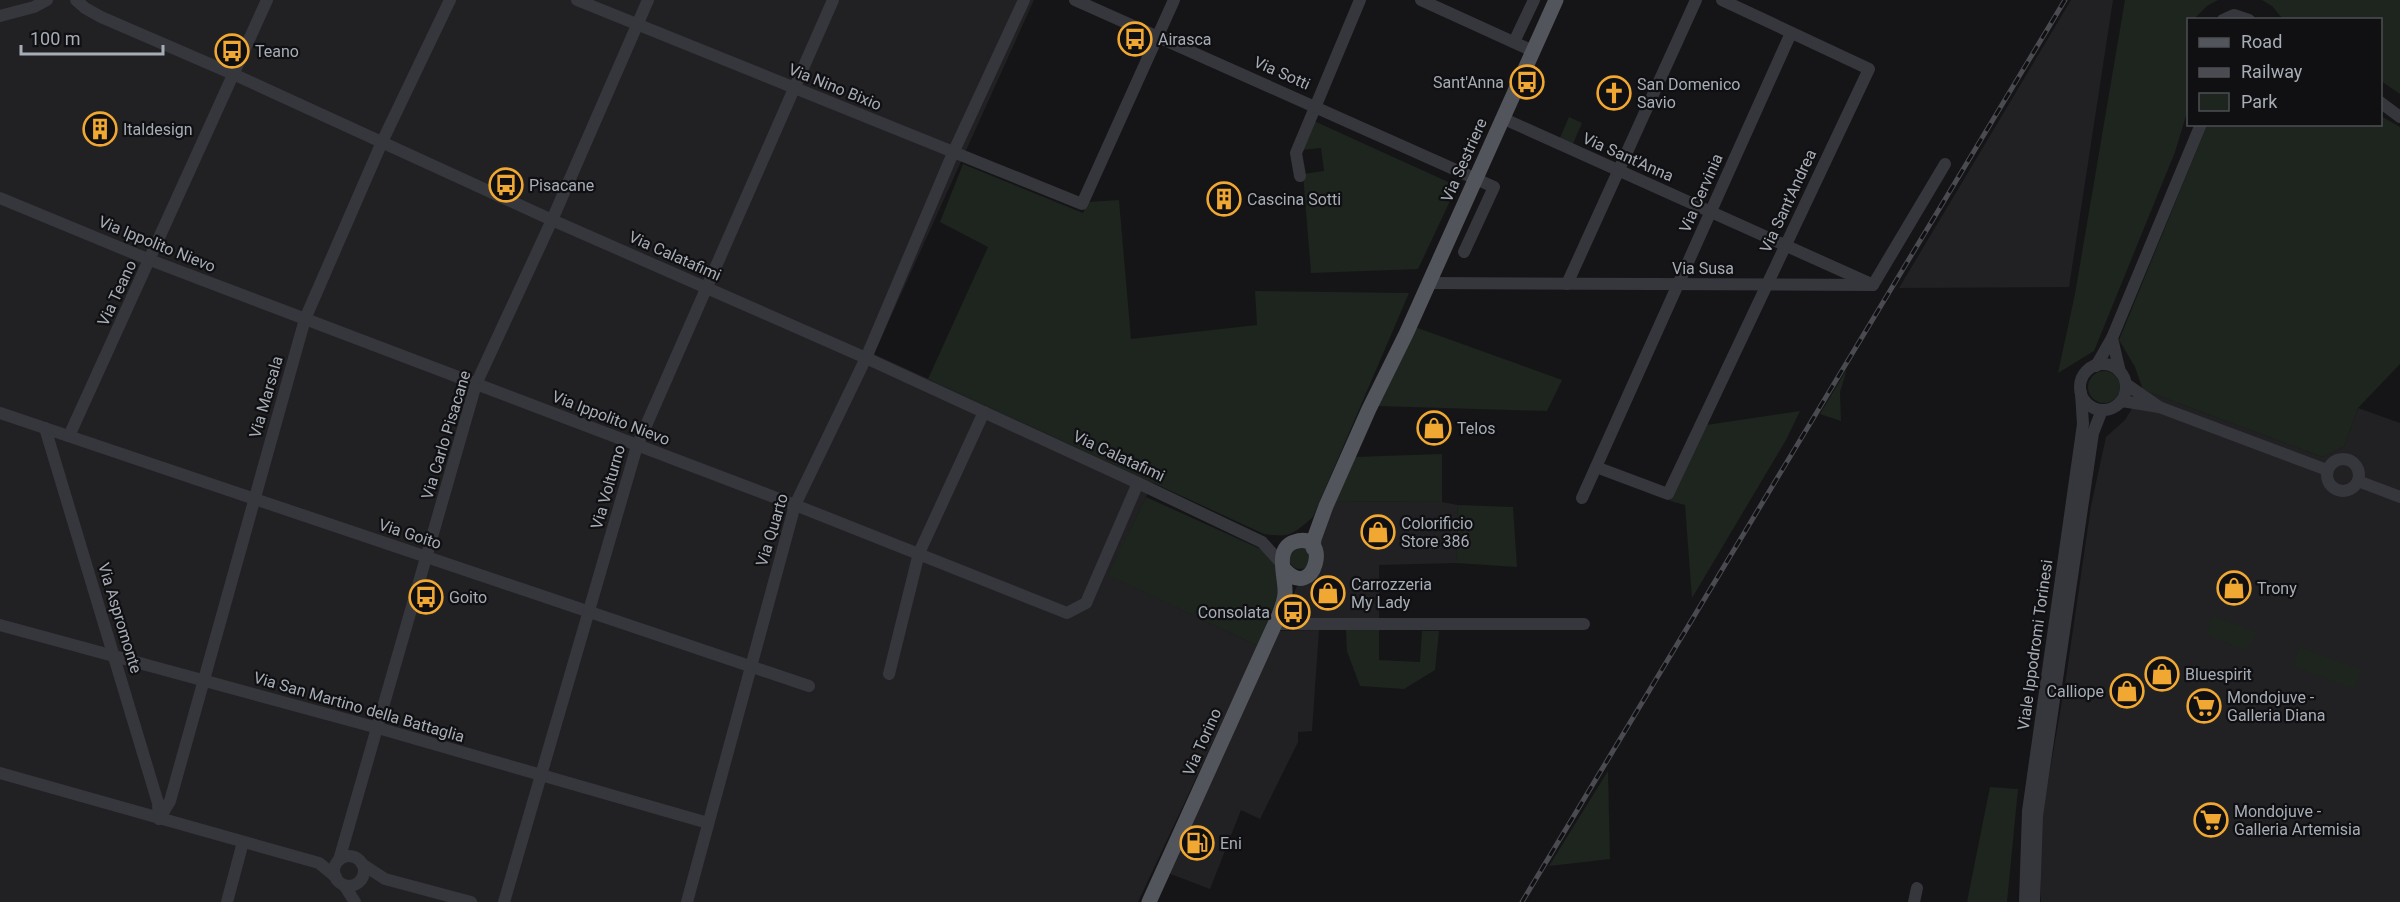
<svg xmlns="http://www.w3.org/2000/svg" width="2400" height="902" viewBox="0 0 2400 902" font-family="Roboto,sans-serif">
  <rect width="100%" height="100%" fill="#151517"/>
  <g fill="#212124">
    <polygon points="0,0 1034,0 874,354 1153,482 1109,575 1258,646 1138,902 0,902"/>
    <polygon points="2071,0 2113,0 2069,287 1899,288"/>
    <polygon points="2143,390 2322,457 2344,447 2358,408 2400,423 2400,902 2041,902 2039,834 2066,678 2091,506 2106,437 2125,420"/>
    <polygon points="1336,501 1442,502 1458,505 1456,563 1379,565 1379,621 1281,622 1298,584 1323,553 1320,540"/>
    <polygon points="1319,630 1312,731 1298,732 1298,742 1260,819 1241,810 1210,889 1168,873 1277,631"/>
  </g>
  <g fill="#1d251e">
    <polygon points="2125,0 2218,0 2207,6 2194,19 2188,20 2188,26 2186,29 2188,35 2188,109 2175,152 2094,351 2058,373 2075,294"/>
    <polygon points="2262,0 2400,0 2400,94 2381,81 2380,20 2283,19 2272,6"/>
    <polygon points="2381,116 2400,127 2400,364 2358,408 2344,447 2322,457 2143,390 2135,367 2119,340 2207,125 2380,124"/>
    <polygon points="1569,117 1582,123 1572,146 1559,140"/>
    <polygon points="1314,121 1457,186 1418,269 1311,273 1303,174 1324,171 1321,148 1301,150"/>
    <path d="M963,164L1083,213L1088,202L1119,200L1131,339L1257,325L1255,291L1409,293L1313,517C1293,534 1291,538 1264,534L928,379L988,247L940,222Z"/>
    <polygon points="1415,327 1562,380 1547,411 1378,406"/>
    <polygon points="1847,369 1840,392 1841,421 1820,414"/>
    <circle cx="2104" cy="387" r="16"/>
    <polygon points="1800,411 1786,440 1692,598 1685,505 1670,501 1706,425"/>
    <polygon points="1442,454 1442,502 1336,501 1354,457"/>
    <polygon points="1146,497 1265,551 1275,562 1278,594 1258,646 1108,575"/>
    <polygon points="1458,505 1513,507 1517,567 1456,563"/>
    <circle cx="1300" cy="558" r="11"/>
    <polygon points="2212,616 2258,633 2245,650 2207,635"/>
    <polygon points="1379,629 1379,660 1420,662 1422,631 1439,631 1435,670 1404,689 1360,686 1347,651 1346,630"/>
    <polygon points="2300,647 2361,670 2354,689 2293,666"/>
    <polygon points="1608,771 1610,859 1549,866"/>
    <polygon points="1990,787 2018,789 2007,902 1967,902"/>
  </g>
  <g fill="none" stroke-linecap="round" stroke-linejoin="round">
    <g stroke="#36373c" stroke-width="12">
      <polyline points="76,0 85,8 101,17 233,74 552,220 866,358 1138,483 1262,542 1282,564"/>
      <polyline points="577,0 1082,204 1174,0"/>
      <polyline points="1075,0 1494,187 1464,252"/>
      <polyline points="1421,0 1533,51"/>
      <polyline points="0,16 34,7 47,0"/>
      <polyline points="2223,20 2234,15 2249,20"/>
      <polyline points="1514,42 1534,0"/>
      <polyline points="2380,102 2400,117"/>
      <polyline points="1502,118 1869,283"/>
      <polyline points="1300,176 1296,153 1360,0"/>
      <polyline points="0,198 150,260 795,505 1067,613 1086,603 1138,483"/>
      <polyline points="1429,283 1873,285"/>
      <polyline points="1567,284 1696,0"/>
      <polyline points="1873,285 1945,164"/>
      <polyline points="2112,338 2201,124"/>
      <circle cx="2103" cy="387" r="23"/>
      <polyline points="2096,366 2112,338 2120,372"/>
      <polyline points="2122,401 2159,407 2126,384"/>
      <polyline points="2159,407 2327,470"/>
      <polyline points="0,413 809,686"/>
      <polyline points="45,428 158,803 159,819"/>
      <polyline points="69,436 267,0"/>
      <circle cx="2343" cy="475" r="16"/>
      <polyline points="1596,467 1668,494 1869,69 1722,0"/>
      <polyline points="2358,481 2400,497"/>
      <polyline points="1582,498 1791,33"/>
      <polyline points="1275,624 1584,624"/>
      <polyline points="0,625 378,728 708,823"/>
      <polyline points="889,674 919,553 984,412"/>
      <polyline points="0,773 319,863 336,877"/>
      <polyline points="159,819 170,801 305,319 382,142 450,0"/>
      <circle cx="349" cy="871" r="15"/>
      <polyline points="339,860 476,384 552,220 648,0"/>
      <polyline points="362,864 385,879 471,902"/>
      <polyline points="344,885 355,902"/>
      <polyline points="227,902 243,842"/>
      <polyline points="504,902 637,446 833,0"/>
      <polyline points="687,902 795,505 866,358 953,153 1024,0"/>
      <polyline points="1914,902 1917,888"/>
      <polyline points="2025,902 2028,811 2083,424 2081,393"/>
      <polyline points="2034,902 2037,816 2093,433 2102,410"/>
    </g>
    <g stroke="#52555b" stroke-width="15">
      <polyline points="1313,548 1314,539 1326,506 1369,409 1406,334 1556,0"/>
      <path d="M1149,902L1279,615C1281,608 1285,600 1285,593C1286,577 1274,549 1294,542C1333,529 1315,604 1284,569"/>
    </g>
    <g stroke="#494b51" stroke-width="5">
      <polyline id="rail" points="1522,902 2065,0"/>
    </g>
    <use href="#rail" stroke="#101012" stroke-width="3" stroke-dasharray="9" stroke-linecap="butt"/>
  </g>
  <defs>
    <g id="bus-ring" transform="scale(1.725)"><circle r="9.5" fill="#101012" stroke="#f1a833" stroke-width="1.5"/><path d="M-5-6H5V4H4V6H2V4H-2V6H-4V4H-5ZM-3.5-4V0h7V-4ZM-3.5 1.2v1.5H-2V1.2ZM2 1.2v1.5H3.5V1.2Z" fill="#f1a833"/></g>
    <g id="church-ring" transform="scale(1.725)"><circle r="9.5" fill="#101012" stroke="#f1a833" stroke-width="1.5"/><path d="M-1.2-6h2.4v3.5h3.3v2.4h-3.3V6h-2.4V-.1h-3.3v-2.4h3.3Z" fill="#f1a833"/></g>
    <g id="building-ring" transform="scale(1.725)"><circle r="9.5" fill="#101012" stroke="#f1a833" stroke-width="1.5"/><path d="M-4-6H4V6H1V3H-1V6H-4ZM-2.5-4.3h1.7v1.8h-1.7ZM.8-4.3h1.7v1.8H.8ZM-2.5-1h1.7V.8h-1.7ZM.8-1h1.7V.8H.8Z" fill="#f1a833"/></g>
    <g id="shop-ring" transform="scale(1.725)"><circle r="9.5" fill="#101012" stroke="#f1a833" stroke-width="1.5"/><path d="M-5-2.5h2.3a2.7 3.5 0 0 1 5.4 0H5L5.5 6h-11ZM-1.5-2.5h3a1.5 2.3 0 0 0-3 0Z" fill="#f1a833"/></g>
    <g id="supermarket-ring" transform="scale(1.725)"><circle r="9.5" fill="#101012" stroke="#f1a833" stroke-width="1.5"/><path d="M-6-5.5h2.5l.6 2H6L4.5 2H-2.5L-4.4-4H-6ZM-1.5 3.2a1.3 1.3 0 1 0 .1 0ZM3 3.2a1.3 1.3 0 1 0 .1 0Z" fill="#f1a833"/></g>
    <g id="fuel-ring" transform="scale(1.725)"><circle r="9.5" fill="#101012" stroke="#f1a833" stroke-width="1.5"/><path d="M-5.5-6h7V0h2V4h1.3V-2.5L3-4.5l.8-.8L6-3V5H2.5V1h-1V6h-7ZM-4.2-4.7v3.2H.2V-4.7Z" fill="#f1a833"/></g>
  </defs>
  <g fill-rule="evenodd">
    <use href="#bus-ring" x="1135" y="39"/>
    <use href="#bus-ring" x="232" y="51"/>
    <use href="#bus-ring" x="1527" y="82"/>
    <use href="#church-ring" x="1614" y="93"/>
    <use href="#building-ring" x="100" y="129"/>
    <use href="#bus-ring" x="506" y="185"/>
    <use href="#building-ring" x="1224" y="199"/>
    <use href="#shop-ring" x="1434" y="428"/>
    <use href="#shop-ring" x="1378" y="532"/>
    <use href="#shop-ring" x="2234" y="588"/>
    <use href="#shop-ring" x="1328" y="593"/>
    <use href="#bus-ring" x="426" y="597"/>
    <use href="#bus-ring" x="1293" y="612"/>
    <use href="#shop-ring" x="2162" y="674"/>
    <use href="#shop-ring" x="2127" y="691"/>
    <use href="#supermarket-ring" x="2204" y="706"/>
    <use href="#supermarket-ring" x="2211" y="820"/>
    <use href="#fuel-ring" x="1197" y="843"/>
  </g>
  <g text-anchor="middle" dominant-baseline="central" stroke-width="4.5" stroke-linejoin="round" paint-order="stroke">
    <g font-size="16" fill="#a7adb7" stroke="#101012" text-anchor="start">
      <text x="1158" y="39">Airasca</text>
      <text x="255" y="51">Teano</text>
      <text x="1504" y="82" text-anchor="end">Sant'Anna</text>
      <text x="1637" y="84">San Domenico<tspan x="1637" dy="18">Savio</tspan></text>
      <text x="123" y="129">Italdesign</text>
      <text x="529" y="185">Pisacane</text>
      <text x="1247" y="199">Cascina Sotti</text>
      <text x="1457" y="428">Telos</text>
      <text x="1401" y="523">Colorificio<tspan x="1401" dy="18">Store 386</tspan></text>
      <text x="1351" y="584">Carrozzeria<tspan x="1351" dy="18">My Lady</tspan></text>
      <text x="2257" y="588">Trony</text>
      <text x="449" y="597">Goito</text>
      <text x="1270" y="612" text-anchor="end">Consolata</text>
      <text x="2185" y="674">Bluespirit</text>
      <text x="2104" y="691" text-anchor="end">Calliope</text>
      <text x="2227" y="697">Mondojuve -<tspan x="2227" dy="18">Galleria Diana</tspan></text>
      <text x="2234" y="811">Mondojuve -<tspan x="2234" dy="18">Galleria Artemisia</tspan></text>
      <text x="1220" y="843">Eni</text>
    </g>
    <g font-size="16" fill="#a7adb7" stroke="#101012">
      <text transform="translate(1282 73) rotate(24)">Via Sotti</text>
      <text transform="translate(835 87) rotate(22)">Via Nino Bixio</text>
      <text transform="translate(1628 157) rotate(24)">Via Sant'Anna</text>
      <text transform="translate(1464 160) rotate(-66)">Via Sestriere</text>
      <text transform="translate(1701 193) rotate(-66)">Via Cervinia</text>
      <text transform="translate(1788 201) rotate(-65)">Via Sant'Andrea</text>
      <text transform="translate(157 244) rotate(22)">Via Ippolito Nievo</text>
      <text transform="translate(675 256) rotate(24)">Via Calatafimi</text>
      <text x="1703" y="268">Via Susa</text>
      <text transform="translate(117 293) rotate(-65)">Via Teano</text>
      <text transform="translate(266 397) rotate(-74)">Via Marsala</text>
      <text transform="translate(611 418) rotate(21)">Via Ippolito Nievo</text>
      <text transform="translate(446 435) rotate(-73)">Via Carlo Pisacane</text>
      <text transform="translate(1119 456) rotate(25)">Via Calatafimi</text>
      <text transform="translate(608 487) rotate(-74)">Via Volturno</text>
      <text transform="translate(772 530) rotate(-73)">Via Quarto</text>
      <text transform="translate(410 534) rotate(18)">Via Goito</text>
      <text transform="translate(120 618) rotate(73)">Via Aspromonte</text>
      <text transform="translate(2035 645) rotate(-82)">Viale Ippodromi Torinesi</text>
      <text transform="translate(359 707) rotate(16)">Via San Martino della Battaglia</text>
      <text transform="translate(1202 742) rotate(-66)">Via Torino</text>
    </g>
  </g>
  <rect x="2187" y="18" width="195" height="108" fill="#101012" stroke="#4c4f54" stroke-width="1.5"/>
  <rect x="2199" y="38" width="30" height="9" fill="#52555b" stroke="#4c4f54" stroke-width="1.5"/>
  <text x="2241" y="48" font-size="18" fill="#a7adb7">Road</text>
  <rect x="2199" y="68" width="30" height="9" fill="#494b51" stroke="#4c4f54" stroke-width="1.5"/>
  <text x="2241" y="78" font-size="18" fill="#a7adb7">Railway</text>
  <rect x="2199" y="93" width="30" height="18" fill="#1d251e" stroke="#4c4f54" stroke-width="1.5"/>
  <text x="2241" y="108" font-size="18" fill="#a7adb7">Park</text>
  <path d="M21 45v9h142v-9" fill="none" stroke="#a7adb7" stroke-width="3"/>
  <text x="30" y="45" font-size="18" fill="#a7adb7" stroke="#101012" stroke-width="4.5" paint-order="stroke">100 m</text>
</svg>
